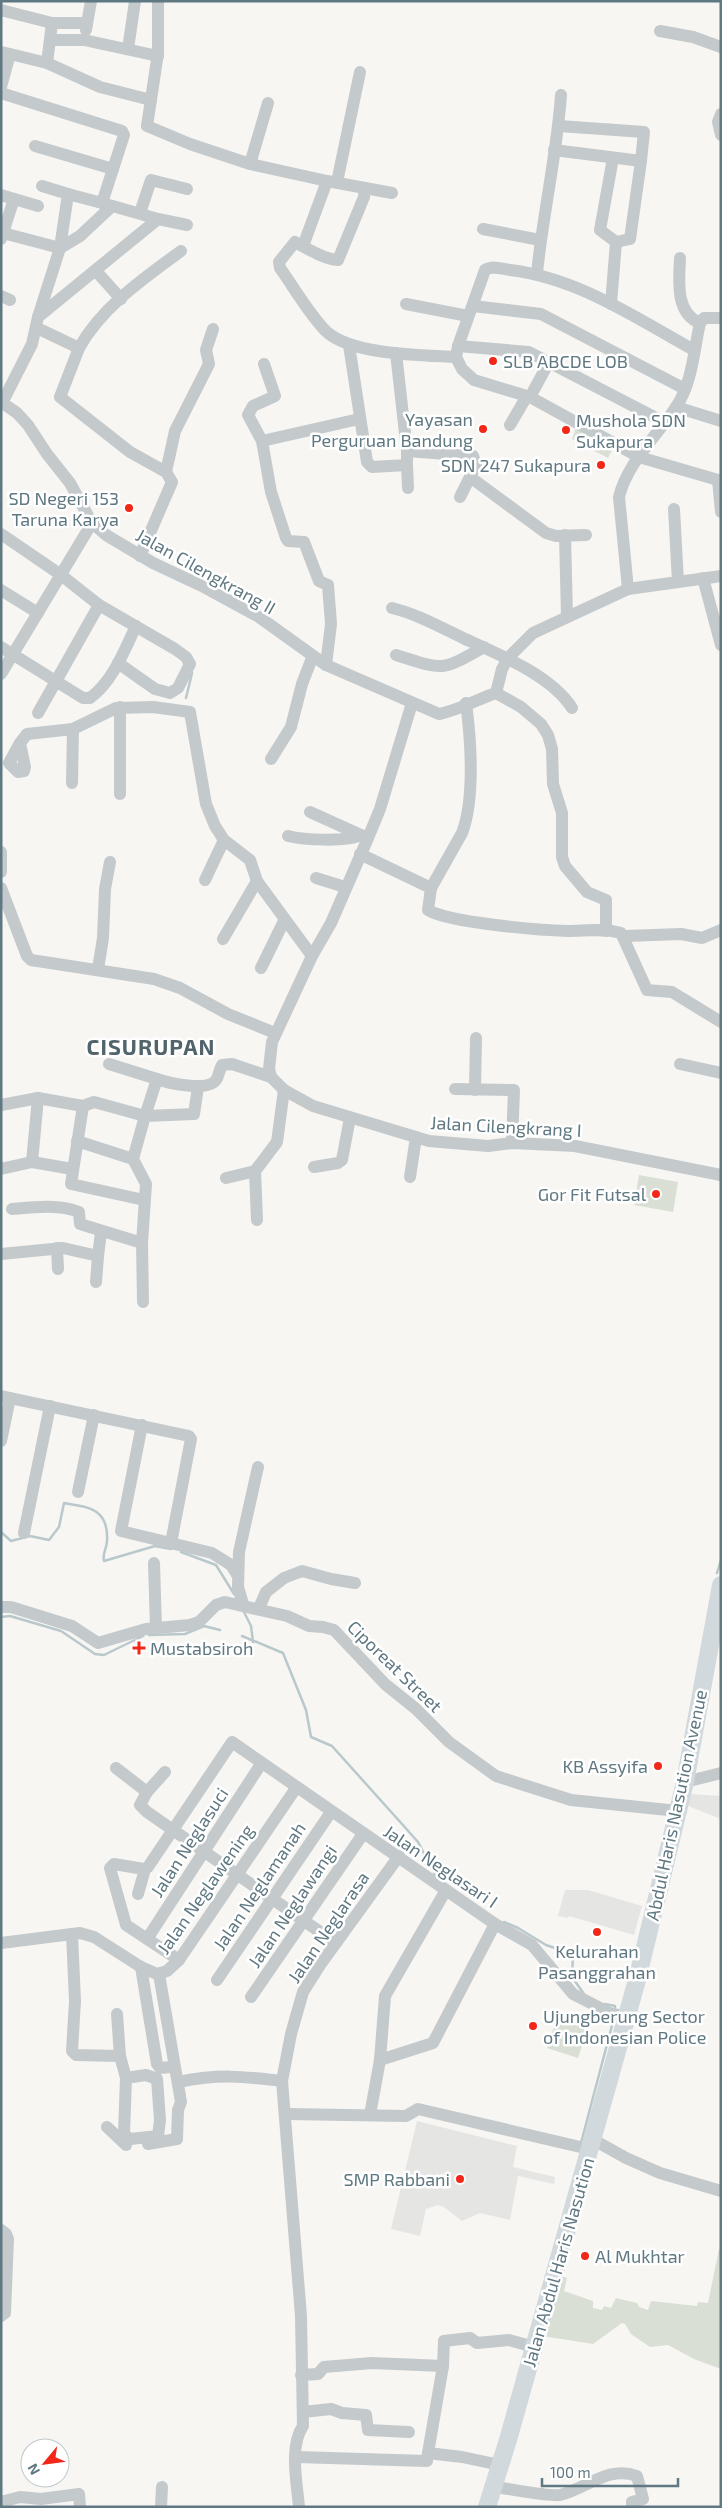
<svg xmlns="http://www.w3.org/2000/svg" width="722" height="2508" viewBox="0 0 722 2508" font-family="'Exo 2',sans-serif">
  <rect width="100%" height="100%" fill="#f7f6f3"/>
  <g fill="#e5e6e4">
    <polygon points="690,1794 721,1796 721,1819 688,1806"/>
    <polygon points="565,1890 588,1890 642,1906 634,1935 569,1916 568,1918 558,1916"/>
    <polygon points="417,2121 517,2146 513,2167 555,2177 554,2184 518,2176 510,2220 480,2213 462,2221 444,2207 438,2205 426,2209 420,2236 391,2229"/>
  </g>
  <g fill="#d9dfd4">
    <polygon points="576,428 613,448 608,458 572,439"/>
    <polygon points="639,1175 678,1182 673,1212 634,1205"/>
    <polygon points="559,2011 590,2021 578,2058 547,2048"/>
    <polygon points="719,2249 721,2249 721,2369 694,2359 668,2345 650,2347 631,2334 625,2324 622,2323 593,2344 542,2336 561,2276 567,2278 564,2291 593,2301 593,2308 602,2310 604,2306 611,2308 616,2298 637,2303 639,2307 648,2310 651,2301 697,2306 698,2302 708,2303"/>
  </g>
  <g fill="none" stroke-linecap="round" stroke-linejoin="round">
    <g stroke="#b9c9cb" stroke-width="2.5">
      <polyline points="186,698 192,673"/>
      <path d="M1,1532L11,1541L30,1536L49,1540L59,1527L64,1503C89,1507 109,1509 107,1541C107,1548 102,1554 104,1561L155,1546L171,1549"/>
      <polyline points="181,1552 216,1565 234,1594"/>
      <polyline points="717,1573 721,1560"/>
      <polyline points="243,1610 251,1626 253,1642"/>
      <polyline points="1,1617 10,1616 61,1631 95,1654 104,1655 143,1636"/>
      <polyline points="149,1635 185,1634 204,1626 220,1630"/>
      <polyline points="242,1636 283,1653 306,1710 311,1737 332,1746 402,1824 418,1842 437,1878"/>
      <polyline points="504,1922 518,1928 546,1945 573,1954 572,1977 584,1994"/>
      <polyline points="605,2004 615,2006 615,2010"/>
      <polyline points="581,2143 614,2018"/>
    </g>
    <g stroke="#c4c9cc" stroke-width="12">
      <polyline points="158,1 158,53 147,126 190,144 250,164 327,181"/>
      <polyline points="1,10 52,23"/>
      <polyline points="86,30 91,1"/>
      <polyline points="660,31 693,37 721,47"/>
      <polyline points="51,40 84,40 158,56"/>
      <polyline points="128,49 135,1"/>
      <polyline points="1,52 10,54 1,87"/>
      <polyline points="10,54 47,63 100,87 151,100"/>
      <polyline points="47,63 52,23 87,23"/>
      <polyline points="1,90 4,94 122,131 124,135 102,203 158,219 38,317 32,344 2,403"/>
      <polyline points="721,114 718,122 721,135"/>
      <polyline points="559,126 644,132 641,161"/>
      <polyline points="35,146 113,169"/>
      <polyline points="554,150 641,161 630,239 616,242"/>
      <polyline points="250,164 268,103"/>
      <polyline points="337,182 360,72"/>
      <polyline points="42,186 68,194"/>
      <polyline points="365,188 392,193"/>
      <polyline points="1,195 38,206"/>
      <polyline points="140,213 151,180 187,189"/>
      <polyline points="158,219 187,225"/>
      <polyline points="483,229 540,240"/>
      <polyline points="3,233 60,248 68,194 102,203"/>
      <polyline points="1,239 14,199"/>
      <path d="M303,246L327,181L365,188L364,197L338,260C324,259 308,249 295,242L279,262L280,268C293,286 312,319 328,333C355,355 421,355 456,357L458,346L529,352L664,422"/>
      <path d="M680,258C679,281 675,313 700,323"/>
      <polyline points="96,271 121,299"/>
      <path d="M537,273C543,213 557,154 561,95"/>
      <polyline points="1,296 10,300"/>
      <polyline points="406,304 468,316"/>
      <polyline points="611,304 616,242 600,230 613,158"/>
      <polyline points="473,306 541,314 685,389"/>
      <polyline points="38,317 60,248 80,236 112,206"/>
      <path d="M37,328L79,348C102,307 144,278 181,251"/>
      <polyline points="349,345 367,462 372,467 407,465 407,451 396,353"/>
      <path d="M458,346L485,270C492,265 502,269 510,270C578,278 636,318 694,350"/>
      <polyline points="79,348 60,397 130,452 166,472 172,482 140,556"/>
      <polyline points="456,357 462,369 474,380 530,397 639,457 718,480 721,512"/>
      <polyline points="264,364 275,396 253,406 248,415 262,441 271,492 286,538 288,541 304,542 319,581 328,585 331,624 326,665"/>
      <polyline points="530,397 549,362"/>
      <path d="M1,402L17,413L28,425L47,454L70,483L92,523L106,535L153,563L202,586L259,617L326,665L439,714C457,711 478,699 496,693L502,669L508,658L533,633L628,589L721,576"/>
      <polyline points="676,407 721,421"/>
      <polyline points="510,425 527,396"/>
      <polyline points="262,441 359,419"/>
      <polyline points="407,451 473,456 476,465 460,497"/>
      <polyline points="407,465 408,488"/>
      <polyline points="166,472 175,431 209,364 206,350 213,329"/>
      <polyline points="470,477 546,533 556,536 586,535"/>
      <polyline points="674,509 678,582"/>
      <polyline points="1,534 61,575 99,605 175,649 186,657 190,664 178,688 170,693 155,689 118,663"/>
      <polyline points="565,535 567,617"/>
      <polyline points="703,578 721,645"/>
      <path d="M628,589L619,497C627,463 657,436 676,407C692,384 694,350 700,323L704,318H721"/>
      <polyline points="1,590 38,613"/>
      <path d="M392,608C417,614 440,627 463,638C498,654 551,675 572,708"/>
      <path d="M1,647L83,698H90C113,681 124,651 136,626"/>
      <path d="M396,655C444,670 440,672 484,647"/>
      <polyline points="1,674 92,523"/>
      <polyline points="496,693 521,707 541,724 548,735 552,749 553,784 562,813 562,857 565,866 587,892 606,900 606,931"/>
      <path d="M466,703C471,740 475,799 462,833L431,888L428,910C450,923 539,930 568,931C585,931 605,928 621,933L647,990L672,992L721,1022"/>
      <polyline points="38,713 99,605"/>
      <polyline points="20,743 9,763 18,772 24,771 25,767 20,743 27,734 73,729 116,708 153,707 190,712 206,804 215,826 224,840 250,860 257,881 312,956"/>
      <polyline points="271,759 291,727 302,684 312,658"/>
      <polyline points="72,783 73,729"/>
      <polyline points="120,794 120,707"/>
      <polyline points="310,812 363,836"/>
      <path d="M288,836C303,840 348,842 361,835"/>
      <polyline points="1,852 1,872"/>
      <polyline points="360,854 431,888"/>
      <polyline points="316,878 345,887"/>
      <polyline points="205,880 224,840"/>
      <polyline points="1,888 27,956 31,960 154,979 180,988 228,1014 275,1033"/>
      <polyline points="625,936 681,934 702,938 721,930"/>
      <polyline points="223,939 257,881"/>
      <polyline points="261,968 284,921"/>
      <polyline points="98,969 103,938 105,889 110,862"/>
      <polyline points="109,1064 157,1079"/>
      <polyline points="680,1064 721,1073"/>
      <polyline points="271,1077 269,1069 272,1042 312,956 331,923 368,838 380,809 412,703"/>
      <polyline points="455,1089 514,1090 512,1143"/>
      <polyline points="475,1090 476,1038"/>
      <path d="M1,1105L38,1098L83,1106L94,1102L145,1116L157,1079C168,1083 208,1092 216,1080C219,1076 219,1070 222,1065L232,1064L271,1077L284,1090L313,1106L429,1141L488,1146L512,1143L575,1146L721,1175"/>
      <polyline points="83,1106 71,1184 144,1200"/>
      <polyline points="77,1141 133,1159"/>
      <polyline points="32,1162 38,1098"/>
      <polyline points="314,1167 338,1163 342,1160 350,1118"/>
      <polyline points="1,1169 32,1162 72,1169"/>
      <polyline points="410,1177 416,1137"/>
      <polyline points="226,1178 255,1171"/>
      <path d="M12,1209C35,1207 58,1204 79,1212L80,1224L142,1243"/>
      <polyline points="257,1220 255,1171 277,1142 284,1090"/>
      <polyline points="57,1248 58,1269"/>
      <polyline points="1,1254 63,1248 98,1256 101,1232"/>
      <polyline points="96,1282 98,1256"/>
      <polyline points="143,1302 142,1243 146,1184 133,1159 145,1116 194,1114 198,1087"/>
      <polyline points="1,1396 189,1436 191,1439 171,1543"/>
      <polyline points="142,1425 121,1531 212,1553 231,1565 238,1576"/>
      <polyline points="1,1441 10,1398"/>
      <polyline points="78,1492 94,1415"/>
      <polyline points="24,1533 50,1406"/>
      <polyline points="154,1563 156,1628"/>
      <polyline points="243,1604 238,1587 239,1552 258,1467"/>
      <polyline points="1,1607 11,1607 72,1626 98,1643 146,1629 190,1625 199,1622 216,1605 225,1602 287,1616 309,1626 323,1627 334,1630 385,1684 416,1709 449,1742 496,1776 571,1800 678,1811"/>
      <polyline points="259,1608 266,1592 284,1578 302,1571 331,1579 355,1583"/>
      <polyline points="116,1768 147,1792 140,1805 147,1812 336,1943"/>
      <polyline points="685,1782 721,1773"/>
      <polyline points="147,1792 165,1772"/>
      <polyline points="138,1894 145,1869"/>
      <polyline points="72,1934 75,2001 72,2051 76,2055 120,2056 126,2078 124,2134 130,2139 158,2136 160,2120 157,2079 146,2075 126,2078"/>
      <polyline points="147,1939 261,1764"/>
      <polyline points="1,1943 80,1933 94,1937 141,1967 157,1974 167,1971 179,1960 296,1788"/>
      <polyline points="179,1960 126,1925 110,1868 114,1864 144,1869 148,1867 232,1742 495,1924 532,1945 573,1994 610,2013 627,2017"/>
      <polyline points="141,1967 157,2064 160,2068 171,2067"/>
      <polyline points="217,1980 331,1812"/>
      <polyline points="251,1997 363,1834"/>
      <polyline points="117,2014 120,2056"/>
      <polyline points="380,2060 433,2043 495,1924"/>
      <path d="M178,2082C219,2074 241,2076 282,2081"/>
      <polyline points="287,2114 406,2116 418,2109 589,2149"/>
      <polyline points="370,2115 380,2060 385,1996 446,1890"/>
      <polyline points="107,2127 126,2145"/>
      <polyline points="592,2139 626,2158 660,2173 721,2191"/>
      <polyline points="148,2144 177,2139 178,2110 181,2102 159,1974"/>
      <polyline points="1,2230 6,2234 8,2239 5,2313 1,2316"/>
      <polyline points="443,2366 444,2341 470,2338 477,2343 509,2340 534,2347"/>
      <polyline points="301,2375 318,2374 324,2367 372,2363 443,2366 428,2453 462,2457 500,2465"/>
      <polyline points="303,2412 331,2409 342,2413 366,2415 368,2430 409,2432"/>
      <polyline points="297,2457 427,2461 428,2453"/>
      <path d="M494,2487C506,2488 551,2497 560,2495C586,2489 608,2465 637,2476L643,2499L632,2502V2507"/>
      <polyline points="1,2502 20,2497 41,2499 79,2494 80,2507"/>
      <polyline points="161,2507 162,2487"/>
      <path d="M299,2507C297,2483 289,2446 303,2426L301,2316L282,2081L291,2034L303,1992L320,1965L399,1856"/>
    </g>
    <polyline stroke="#d2d9dc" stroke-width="18" points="487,2507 508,2440 637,1980 685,1782 721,1585"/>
  </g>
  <g fill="#f32717" stroke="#fff" stroke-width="2">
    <circle cx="493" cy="361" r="5"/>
    <circle cx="483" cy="429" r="5"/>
    <circle cx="566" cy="430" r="5"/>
    <circle cx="601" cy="465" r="5"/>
    <circle cx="129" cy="508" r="5"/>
    <circle cx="656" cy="1194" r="5"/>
    <path d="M136.5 1640.5h5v5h5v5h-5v5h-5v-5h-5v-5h5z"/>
    <circle cx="658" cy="1766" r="5"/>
    <circle cx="597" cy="1932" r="5"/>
    <circle cx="533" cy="2026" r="5"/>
    <circle cx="460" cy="2179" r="5"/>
    <circle cx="585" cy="2256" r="5"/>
  </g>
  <g text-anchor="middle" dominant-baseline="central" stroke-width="5" stroke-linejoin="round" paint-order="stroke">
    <g font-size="18" fill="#5f7881" stroke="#fff" text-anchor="end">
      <text x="503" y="361" text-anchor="start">SLB ABCDE LOB</text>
      <text x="473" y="419">Yayasan<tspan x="473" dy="21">Perguruan Bandung</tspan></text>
      <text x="576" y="420" text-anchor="start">Mushola SDN<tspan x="576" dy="21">Sukapura</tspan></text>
      <text x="591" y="465">SDN 247 Sukapura</text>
      <text x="119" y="498">SD Negeri 153<tspan x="119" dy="21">Taruna Karya</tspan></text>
      <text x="646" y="1194">Gor Fit Futsal</text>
      <text x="150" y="1648" text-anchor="start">Mustabsiroh</text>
      <text x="648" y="1766">KB Assyifa</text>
      <text x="597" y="1951" text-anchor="middle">Kelurahan<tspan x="597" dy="21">Pasanggrahan</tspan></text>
      <text x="543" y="2016" text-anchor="start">Ujungberung Sector<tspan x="543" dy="21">of Indonesian Police</tspan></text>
      <text x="450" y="2179">SMP Rabbani</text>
      <text x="595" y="2256" text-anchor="start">Al Mukhtar</text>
    </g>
    <g font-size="18" fill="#5f7881" stroke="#fff">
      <text transform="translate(206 571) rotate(29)">Jalan Cilengkrang II</text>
      <text transform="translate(506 1126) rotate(3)">Jalan Cilengkrang I</text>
      <text transform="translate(395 1666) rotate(44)">Ciporeat Street</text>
      <text transform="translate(676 1805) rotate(-78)">Abdul Haris Nasution Avenue</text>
      <text transform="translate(189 1842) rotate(-57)">Jalan Neglasuci</text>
      <text transform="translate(441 1866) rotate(34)">Jalan Neglasari I</text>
      <text transform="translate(259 1886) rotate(-56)">Jalan Neglamanah</text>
      <text transform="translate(205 1889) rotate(-55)">Jalan Neglawening</text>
      <text transform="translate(292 1906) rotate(-56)">Jalan Neglawangi</text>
      <text transform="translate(328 1927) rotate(-56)">Jalan Neglarasa</text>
      <text transform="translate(558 2262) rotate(-74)">Jalan Abdul Haris Nasution</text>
    </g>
    <g font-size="22" font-weight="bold" letter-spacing="1" fill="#52646b" stroke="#fff">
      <text x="151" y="1046">CISURUPAN</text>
    </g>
  </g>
  <rect width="722" height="2508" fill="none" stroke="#5f7881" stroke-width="5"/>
  <g transform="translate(45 2463) rotate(241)"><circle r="24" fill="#ffffff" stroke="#bfc9cd"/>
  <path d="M0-4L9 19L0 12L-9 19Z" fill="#f32717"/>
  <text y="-8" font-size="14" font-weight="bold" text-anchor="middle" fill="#5f7881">N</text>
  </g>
  <path d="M542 2478v8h136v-8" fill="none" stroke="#5f7881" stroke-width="2.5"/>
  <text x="550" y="2478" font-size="15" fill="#5f7881" stroke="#ffffff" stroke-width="4" paint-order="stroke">100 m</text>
</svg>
